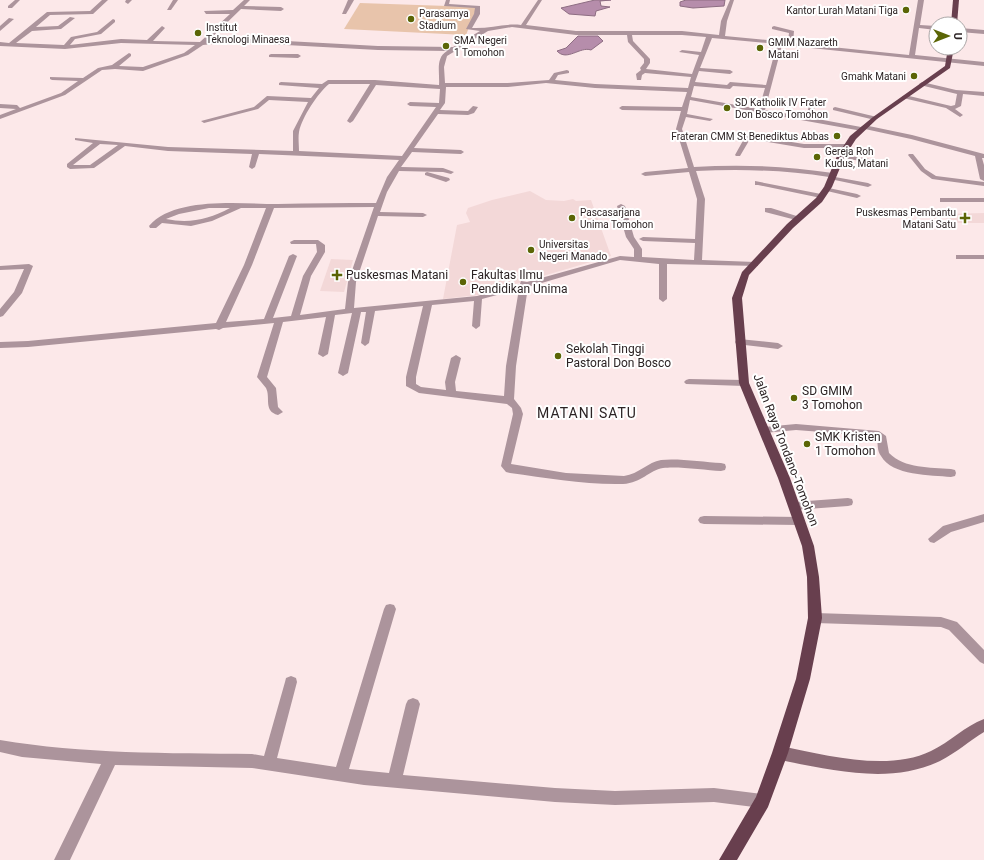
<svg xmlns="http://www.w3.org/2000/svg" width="984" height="860" viewBox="0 0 984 860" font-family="Roboto,sans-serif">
  <rect width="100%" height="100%" fill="#fce8e9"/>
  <g fill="#f3d8d8">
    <polygon points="530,191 546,200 564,201 573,199 576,201 591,200 611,256 478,295 443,299 457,225 470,222 466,213 468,208 492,200"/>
    <polygon points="984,213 984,223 950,223 943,214"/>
    <polygon points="331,259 353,260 344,292 320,291"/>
  </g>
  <polygon fill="#e8c4ab" points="360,3 477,7 466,35 344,29"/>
  <g fill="#b68dab" stroke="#8d6d82">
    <polygon points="595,0 611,0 600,1 601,6 610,7 596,11 595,16 569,14 561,8"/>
    <polygon points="686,0 725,0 724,6 693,8 680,6 680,2"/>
    <path d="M578,36H598L603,41L591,50C580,46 567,62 557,51L566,48Z"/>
  </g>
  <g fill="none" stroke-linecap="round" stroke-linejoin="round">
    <g fill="#ac949c" fill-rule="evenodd">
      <polygon points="15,0 20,0 12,8 8,8 8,6"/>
      <path d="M102,0H108L93,14L50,15L36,27L58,26L70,17L75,18L61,29L32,31L16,43L64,45L71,37L97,32L113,19L115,20V22L101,34L75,39L70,45L121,39L147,40L162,26L165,28L153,41L200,42L230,14H206L204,11L233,10L244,0H250L244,6L281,7L284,9L281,11L241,9L207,42L233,38L378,46L453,47L480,31L466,29L474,14L475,8L444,6L446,0H450L449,4L480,6V14L472,28C489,29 505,23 521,25L538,0H542L526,25L576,31H682L719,35L721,21L730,0H734L727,21L725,36L788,42L789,33L772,29V27L774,26L794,31L793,43L909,55L918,0H924L920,25L936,26V30L919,28L915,55L984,62V66L782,45L765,110L806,117L810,102L813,100L816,102L812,118L861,127L864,125L912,135L984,154V158H982L984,165V181L980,179L975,156L911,139L865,129L862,131L690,100L687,114L713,119L710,121L686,117L682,129L694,167C741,164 787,166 833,173L837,175L835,177L868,183L872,185L868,187L830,179L829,177C785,170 741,169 696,171L705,199L702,260L755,262H758V266L667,264V299L663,302L659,299V264L620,260L528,287L516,366L514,399L521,408L523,414L511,464L566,473L624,476C639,474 648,462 661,460C677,458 704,462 721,463L725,464L726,467L725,470L721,471C705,470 677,466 663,468C649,470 642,483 623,484C586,485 547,478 510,473L506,472L501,466L513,414L512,408L507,404L419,393L406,386V377L423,306L375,311L369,343L365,346L361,343L366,312H361L348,373L343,376L338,373L352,313L335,315L328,354L323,357L318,354L326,317L283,322L267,377L276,388L278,407L283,412L278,415C263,411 271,398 266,388C263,384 260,381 257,377L274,323L223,328L219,330L216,329L28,347L0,348V342L28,341L216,323L244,265L266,208H241L212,221L191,226L162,223L156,228H150L149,226C175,196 241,204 278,204C310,203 343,203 376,203L387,177L399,160L259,154L255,167L252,169L249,167L252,154L168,151L125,146L94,168L70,169L67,167V164L93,143L75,140V138L168,147L293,151V131L308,102L269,100L258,109L204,123L201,121L254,107L267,96L311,98L319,88L279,85V83L281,82L322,84L328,80H375L439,85C440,73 435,58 447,51L378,50L233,42L203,45L188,55L143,71L115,69L102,70L65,95L0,119V115L16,109L0,108V104L17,105L20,108L61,93L78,81L52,80L50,79V77L83,78L98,68L112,65L129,53L131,54V56L119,66L143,67L184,53L195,45L121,43L65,49L0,46V42L9,43L47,12L90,11ZM512,27L576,35H627L628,42L644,59V63L640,68L641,70L636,74L637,80H641L642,75L645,73L691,77L688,88L595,84L555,80L558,75L569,73V71L567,70L554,73L549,80L508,83H445L444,67L447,56L488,31ZM632,35H682L706,37L701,52L682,50L679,52L699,55L692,74L646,69L650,63V59L633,41ZM712,38L777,44L766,85L730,82L727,85L695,82L699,71L730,74L733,72L730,70L700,68ZM546,83L595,88L687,92L682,107L622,106L619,108L622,110L681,111L676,129L688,168L645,172L641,174L645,176L689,172L697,199L695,239L643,237L639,239L643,241L695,243L694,260L642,257V249L634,237L625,206L621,204L617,206L626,237L634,249V257L620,256L527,282L521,281L520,284L477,296L354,308L356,282L378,216L423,217L427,215L423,213L380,212L387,192L399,171L443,172L451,174L454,172L443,168L401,167L412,152L461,154L464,152L461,150L414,148L438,114L468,115L474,113L478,107L473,106L468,111L440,110L445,103L446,87H508ZM329,84H370L347,121L350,123L353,121L376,85L440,89L439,103L410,102L407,104L410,106L436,107L402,156L299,151C299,145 298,138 299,132C302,117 318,93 329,84ZM694,86L730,89L733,86L765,88L759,109L691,97ZM100,144L118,145L90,165H73ZM374,207L348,282L345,309L300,315L311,276L325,252V245L318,240H294L290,242L291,244H316L317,252L303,276L291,316L273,318L297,256L293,254L289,256L264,319L226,322L252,265L274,208ZM209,208H230C209,219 190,224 166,219L179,214ZM519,289L506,366L504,396L456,391L455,382L461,358L456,355L451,358L445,382L446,390L421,387L416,384V377L432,305L474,301L472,326L476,329L480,326L482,299Z"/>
      <polygon points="126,0 132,0 128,4 125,2"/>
      <polygon points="173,0 178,0 171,10 167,10"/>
      <polygon points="348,0 354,0 346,14 342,14"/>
      <polygon points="9,18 14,19 0,31 0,26"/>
      <polygon points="960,28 984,30 984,34 960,32"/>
      <polygon points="271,54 298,54 301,56 298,58 269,57 269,55"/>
      <polygon points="922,82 956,90 984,92 984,96 963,94 961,106 955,109 963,115 960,117 946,108 903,98 902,97 905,95 951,106 955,105 957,94 920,85 919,84"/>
      <polygon points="835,107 877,117 878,118 875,120 833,110 833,108"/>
      <polygon points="749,135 804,144 847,144 850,146 847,148 804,148 750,139 740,156 736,156 735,155 745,137"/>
      <polygon points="841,154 881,161 884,163 881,165 839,157 839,155"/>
      <polygon points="909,154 913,154 925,169 936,176 984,182 984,186 932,179 921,171 908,155"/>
      <polygon points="427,172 449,178 450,180 446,182 425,175 425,173"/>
      <polygon points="755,181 821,194 825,196 821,198 758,185 755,185"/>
      <polygon points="824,187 857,194 861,196 857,198 827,191 823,189"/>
      <rect x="940" y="198" width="44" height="4"/>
      <polygon points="765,208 771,208 803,218 799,220 796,220 765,212"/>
      <rect x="956" y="255" width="28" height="4"/>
      <polygon points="29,264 33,266 22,293 3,316 0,317 0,309 14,292 24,269 0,270 0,266"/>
      <polygon points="739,339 778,343 783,346 778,349 736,344 735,342 736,340"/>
      <polygon points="689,379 744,380 749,383 744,386 686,384 684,382 686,380"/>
      <path d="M796,424L879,431L886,436L889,453C905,469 930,467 951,469L955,470L956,473L955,476L951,477C931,475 892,476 881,456C877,451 878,444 877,438L873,436L796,430L764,433L759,430L764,427Z"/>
      <polygon points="848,498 852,499 853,502 852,505 848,506 794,510 790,509 789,506 790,503 794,502"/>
      <polygon points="984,514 984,522 951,532 934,543 930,542 928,539 943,526"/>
      <polygon points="704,516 799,517 803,518 805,521 803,524 799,525 704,524 700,523 698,520 700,517"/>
      <path d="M390,604L394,605L396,609L349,769L389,773L406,704L408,700L413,698L418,700L420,704L403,775L555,788L615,791L714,788L762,794L767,796L769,801L767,806L762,808L714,802L615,805L555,802L364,785L252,768L115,765L70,860H54L101,764L22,757L0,752V740C83,754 168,753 252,754L264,756L285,682L286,678L291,676L296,678L297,682L277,758L336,767L384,609L386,605Z"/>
      <polygon points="815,613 941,617 957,622 984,650 984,664 980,662 949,630 941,627 815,623 811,622 809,618 811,614"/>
    </g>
    <path fill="#8b6a75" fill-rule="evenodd" d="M984,719V732C969,741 956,753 940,761C890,785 832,770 780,760L775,758L773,753L775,748L780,746C825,755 888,772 931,751C950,742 965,726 984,719Z"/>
    <g fill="#683f4e" fill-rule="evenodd">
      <polygon points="953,0 959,0 957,24 951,24"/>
      <polygon points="948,48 954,48 950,68 877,119 856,139 845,156 832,187 822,202 793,228 749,275 742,298 749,383 790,478 814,546 819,577 822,618 810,679 788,753 768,807 737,860 719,860 756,797 772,753 796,679 808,618 807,577 802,546 778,478 739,383 732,298 742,272 787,224 816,198 824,187 837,156 850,136 873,117 945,66"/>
    </g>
  </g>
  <g fill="#5b6506" stroke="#fff" stroke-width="1.5">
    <circle cx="906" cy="10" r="4"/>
    <circle cx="411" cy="19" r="4"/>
    <circle cx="198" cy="33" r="4"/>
    <circle cx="446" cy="46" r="4"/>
    <circle cx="760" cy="48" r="4"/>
    <circle cx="914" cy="76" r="4"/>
    <circle cx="727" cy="108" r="4"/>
    <circle cx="837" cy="136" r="4"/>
    <circle cx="817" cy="157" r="4"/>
    <circle cx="572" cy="218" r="4"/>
    <path d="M963 212h4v4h4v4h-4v4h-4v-4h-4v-4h4z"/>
    <circle cx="531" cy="250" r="4"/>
    <path d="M335 269h4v4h4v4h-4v4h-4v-4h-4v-4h4z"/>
    <circle cx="463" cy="282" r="4"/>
    <circle cx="558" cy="356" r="4"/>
    <circle cx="794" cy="398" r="4"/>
    <circle cx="807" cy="444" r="4"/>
  </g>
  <g text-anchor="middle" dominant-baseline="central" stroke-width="4" stroke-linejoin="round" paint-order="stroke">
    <g font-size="10" fill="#2c2324" stroke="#fff" text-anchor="start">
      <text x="898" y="10" text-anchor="end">Kantor Lurah Matani Tiga</text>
      <text x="419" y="13">Parasamya<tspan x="419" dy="12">Stadium</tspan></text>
      <text x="206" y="27">Institut<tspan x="206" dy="12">Teknologi Minaesa</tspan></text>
      <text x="454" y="40">SMA Negeri<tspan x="454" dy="12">1 Tomohon</tspan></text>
      <text x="768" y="42">GMIM Nazareth<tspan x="768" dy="12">Matani</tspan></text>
      <text x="906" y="76" text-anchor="end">Gmahk Matani</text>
      <text x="735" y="102">SD Katholik IV Frater<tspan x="735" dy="12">Don Bosco Tomohon</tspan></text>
      <text x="829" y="136" text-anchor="end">Frateran CMM St Benediktus Abbas</text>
      <text x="825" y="151">Gereja Roh<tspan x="825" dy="12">Kudus, Matani</tspan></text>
      <text x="580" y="212">Pascasarjana<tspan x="580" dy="12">Unima Tomohon</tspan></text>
      <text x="956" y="212" text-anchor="end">Puskesmas Pembantu<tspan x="956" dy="12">Matani Satu</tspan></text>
      <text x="539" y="244">Universitas<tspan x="539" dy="12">Negeri Manado</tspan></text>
    </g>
    <g font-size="12" fill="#2c2324" stroke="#fff" text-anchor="start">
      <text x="346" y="275">Puskesmas Matani</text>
      <text x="471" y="275">Fakultas Ilmu<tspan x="471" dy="14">Pendidikan Unima</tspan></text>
      <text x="566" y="349">Sekolah Tinggi<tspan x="566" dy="14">Pastoral Don Bosco</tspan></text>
      <text x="802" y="391">SD GMIM<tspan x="802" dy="14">3 Tomohon</tspan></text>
      <text x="815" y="437">SMK Kristen<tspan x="815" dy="14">1 Tomohon</tspan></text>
    </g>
    <g font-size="12" fill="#2c2324" stroke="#fff">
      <text transform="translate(786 450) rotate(69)">Jalan Raya Tondano-Tomohon</text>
    </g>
    <g font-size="14" letter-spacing="1" fill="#2c2324" stroke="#fff">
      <text x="587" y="413">MATANI SATU</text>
    </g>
  </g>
  <g transform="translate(948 36) rotate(90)"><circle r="19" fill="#ffffff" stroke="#aba7a7"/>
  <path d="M0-3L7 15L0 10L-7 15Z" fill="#5b6506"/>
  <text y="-6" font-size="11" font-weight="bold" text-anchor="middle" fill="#2c2324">U</text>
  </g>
</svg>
